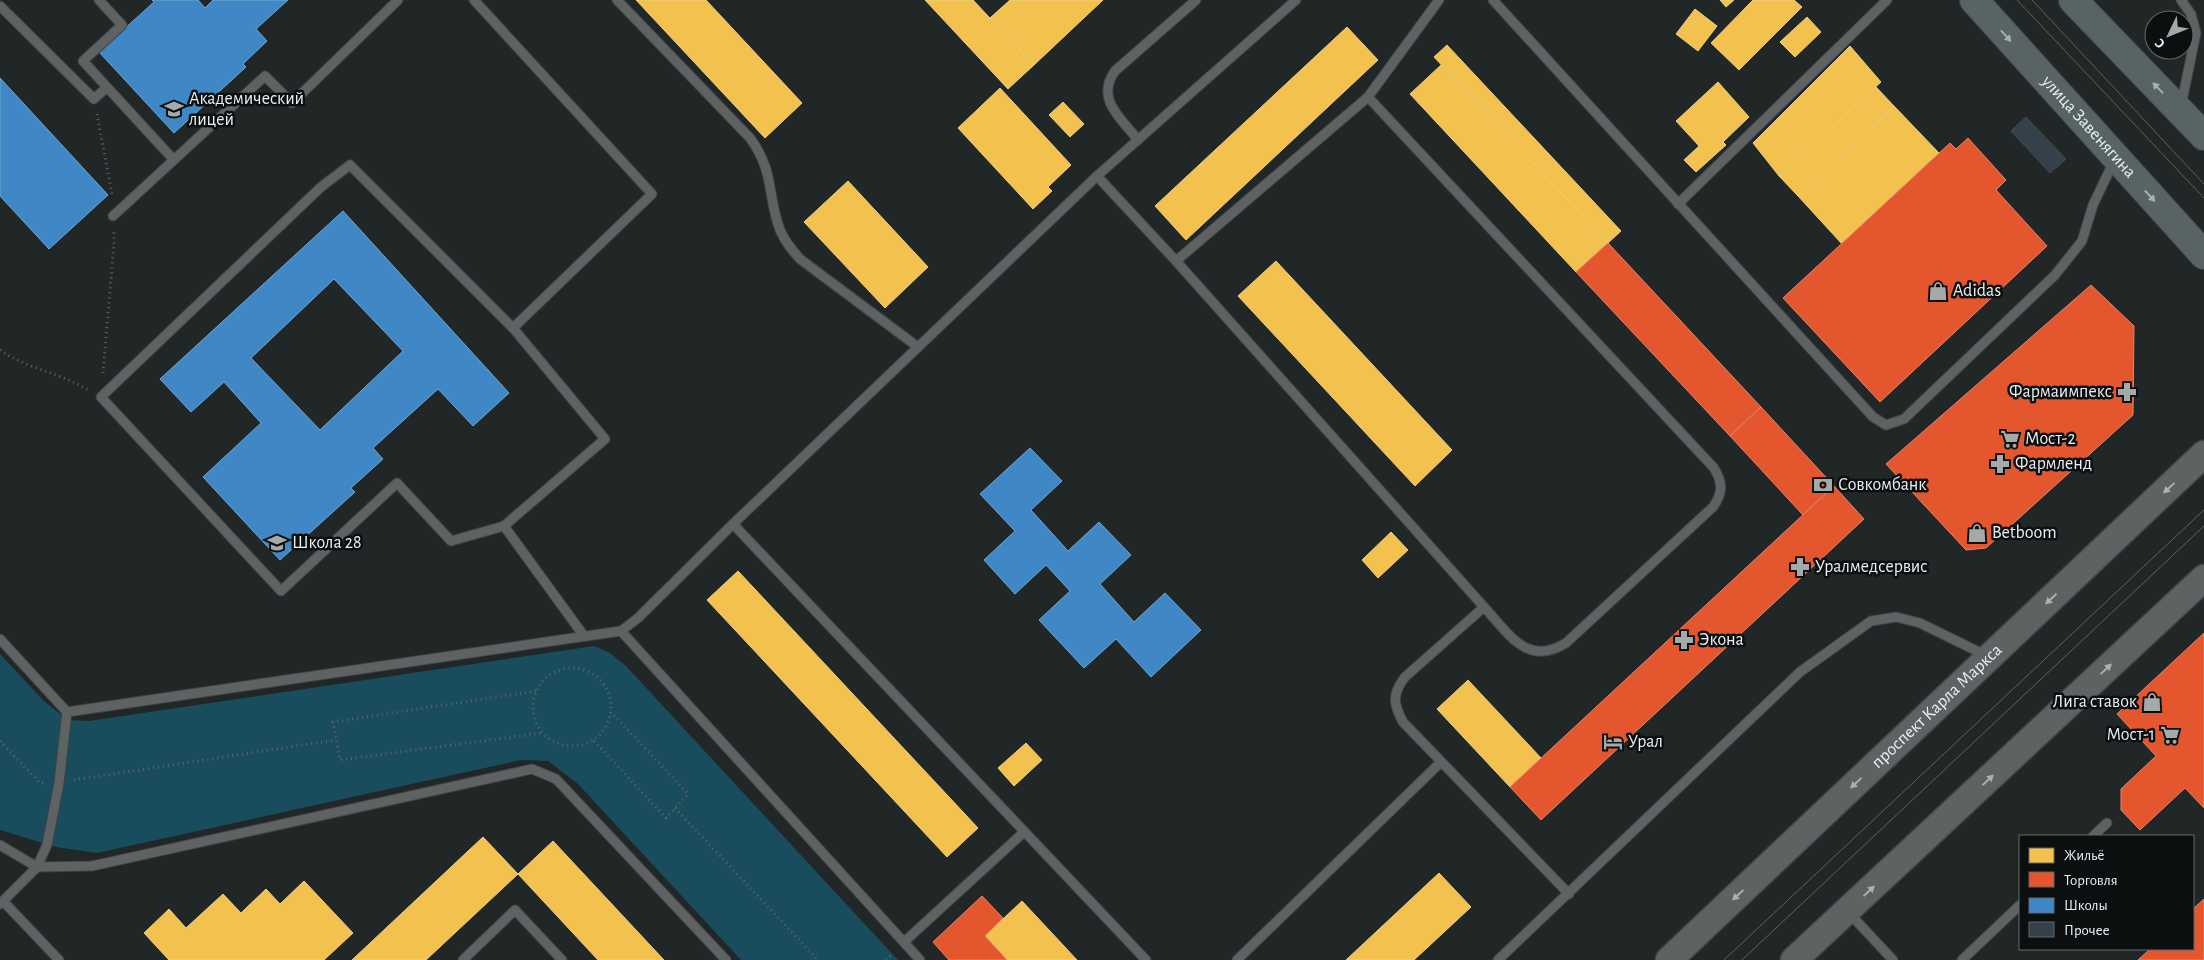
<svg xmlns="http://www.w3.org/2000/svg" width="2204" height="960" viewBox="0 0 2204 960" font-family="'Alegreya Sans',sans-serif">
  <rect width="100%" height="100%" fill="#212627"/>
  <polygon fill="#194c5c" points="594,646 610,653 626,666 898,960 741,960 578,784 548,761 521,760 97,853 56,847 0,830 0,654 44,701 68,720 89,721"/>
  <g fill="#f2c14e" stroke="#f0cf7f">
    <polygon points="636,0 706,0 802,103 765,138"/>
    <polygon points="925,0 973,0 1034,65 1008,89"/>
    <polygon points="1010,0 1103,0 1034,65 990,18"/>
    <polygon points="1720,0 1734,0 1726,7"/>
    <polygon points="1753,0 1794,0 1802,7 1739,70 1711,43"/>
    <polygon points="1695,9 1717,26 1698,51 1676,34"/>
    <polygon points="1807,17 1821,32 1795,57 1780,42"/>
    <polygon points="1347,27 1378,60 1186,240 1155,206"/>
    <polygon points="1447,45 1621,231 1608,243 1434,57"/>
    <polygon points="1850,46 1881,82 1779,176 1753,143"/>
    <polygon points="1441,65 1608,243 1576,272 1410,94"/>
    <polygon points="1718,82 1749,117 1723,142 1726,145 1696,172 1684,160 1699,146 1676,121"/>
    <polygon points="1876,87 1894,106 1798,196 1779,176"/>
    <polygon points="1000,88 1071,165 1048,187 1052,191 1033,209 958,128"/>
    <polygon points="1063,102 1084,124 1070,137 1049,115"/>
    <polygon points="1894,106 1939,153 1842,244 1798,196"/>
    <polygon points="848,181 928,267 885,308 804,222"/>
    <polygon points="1276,261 1452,450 1415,486 1238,296"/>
    <polygon points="1391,532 1408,550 1378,578 1362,560"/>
    <polygon points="738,571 978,828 947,857 707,600"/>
    <polygon points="1468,680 1541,758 1510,787 1437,709"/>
    <polygon points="1026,743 1042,760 1014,786 998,768"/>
    <polygon points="483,837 518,874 426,960 352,960"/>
    <polygon points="553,841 664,960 598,960 518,874"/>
    <polygon points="1439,873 1471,907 1414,960 1346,960"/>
    <polygon points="304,881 353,933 324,960 169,960 144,933 169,909 186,928 223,894 241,913 266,889 280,904"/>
    <polygon points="1022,901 1077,960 1007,960 985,936"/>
  </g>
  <g fill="#e4572e" stroke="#e68568">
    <polygon points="1968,138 2006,180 1996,190 2047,246 1880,402 1783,298 1950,143 1956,149"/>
    <polygon points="1608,243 1761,407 1730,436 1576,272"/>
    <polygon points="2091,285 2134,326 2133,415 1986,548 1966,550 1886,464"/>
    <polygon points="1761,407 1834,486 1803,515 1730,436"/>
    <polygon points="1834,486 1864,519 1541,820 1510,787"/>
    <polygon points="2204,633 2204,808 2185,788 2140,830 2121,810 2121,789 2156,756 2117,714"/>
    <polygon points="982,896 1003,918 985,936 1007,960 949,960 933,942"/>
    <polygon points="2204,899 2204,960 2138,960 2150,949 2193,949 2193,909"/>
  </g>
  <g fill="#3f88c5" stroke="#72a7d2" fill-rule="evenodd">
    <polygon points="152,0 198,0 205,8 213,0 288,0 256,29 267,41 243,64 246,67 174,133 99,52 154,2"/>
    <polygon points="0,78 108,195 49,249 0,196"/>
    <path d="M343,211L509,393L473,426L438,389L373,448L383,459L351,488L355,492L280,560L203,477L261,423L224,382L191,412L160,379ZM334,279L403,351L320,430L251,358Z"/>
    <polygon points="1030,448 1062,481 1031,510 1068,551 1099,522 1131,555 1100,584 1134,622 1165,593 1201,630 1151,677 1116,639 1084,668 1039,620 1070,591 1046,565 1015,594 984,560 1015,531 980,494"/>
  </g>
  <polygon fill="#34404a" stroke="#484b4c" points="2026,117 2066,159 2050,173 2011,131"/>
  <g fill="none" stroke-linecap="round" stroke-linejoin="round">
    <g stroke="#404445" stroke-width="11">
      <g id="service">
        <polyline points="99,0 122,25 83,61 173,159"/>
        <polyline points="474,0 652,194 513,328"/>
        <path d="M617,0L750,138C775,172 767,196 780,230C785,242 792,250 800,259L918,347"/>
        <path d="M1439,0L1368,97L1176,261L1484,607L1405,677C1392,694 1393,704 1403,722L1569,894"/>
        <polyline points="1493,0 1873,417 1886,425 1904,419 2055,275 2082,241 2093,205 2114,161"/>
        <polyline points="2181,0 2191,14 2196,33 2181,106"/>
        <polyline points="0,6 94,99 106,88"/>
        <path d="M1368,97L1714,468C1723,483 1723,493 1713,507L1566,643C1527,667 1509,634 1484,607"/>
        <path d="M1138,140C1121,118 1095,99 1115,71L1196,0"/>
        <polygon points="350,165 513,328 605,439 504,526 451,541 397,483 281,591 101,397 321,187"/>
        <polyline points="1097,176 1176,261"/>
        <polyline points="1678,204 1887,0"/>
        <polyline points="113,216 265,76 292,103 398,0"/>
        <polyline points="733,524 1146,960"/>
        <polyline points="504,526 584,636"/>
        <polyline points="621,631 638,618 733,524 1097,176 1296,0"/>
        <polyline points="0,639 67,712 59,783 47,845 37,867 0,904"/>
        <polyline points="67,712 621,631 920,960"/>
        <polyline points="2093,836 2107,823"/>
        <polyline points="0,845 37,867 92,866 532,769 556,779 726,960"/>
        <polyline points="3,901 59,960"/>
        <polyline points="1849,913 1893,960"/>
        <polyline points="904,942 1024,832"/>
        <polyline points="463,960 515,910 562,960"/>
        <polyline points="1237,960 1441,762"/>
        <polyline points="1498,960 1800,672 1871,621 1896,617 1920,623 1987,656"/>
        <polyline points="1962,960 2020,905"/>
      </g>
    </g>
    <g stroke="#404445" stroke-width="29">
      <g id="secondary">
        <path id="s1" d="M1669,960L2204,454"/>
        <polyline points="1794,960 2204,578"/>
      </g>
    </g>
    <g stroke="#404445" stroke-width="30">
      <g id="primary">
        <path id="s2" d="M1974,0L2204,255"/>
        <polyline points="2073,0 2204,136"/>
      </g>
    </g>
    <g stroke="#626465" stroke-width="3" stroke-dasharray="1 4" stroke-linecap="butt">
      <polyline points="97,114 112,194"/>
      <path d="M0,350C27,369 59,372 88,390"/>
      <polyline points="103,373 114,244 114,230"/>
      <circle cx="572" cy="707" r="39"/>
      <polyline points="536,691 333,722 340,760 542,733"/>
      <polyline points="0,741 40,783 43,783"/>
      <polyline points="594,741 666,818 688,794 612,713"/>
      <polyline points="74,780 335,740"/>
      <polyline points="675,808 818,960"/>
      <polyline points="886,960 893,953"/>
    </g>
    <use href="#service" stroke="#5f6263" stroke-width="9"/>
    <use href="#secondary" stroke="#5f6263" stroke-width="26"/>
    <use href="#primary" stroke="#586364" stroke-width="28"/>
    <g stroke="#5e6262" stroke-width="1">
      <polyline points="2017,0 2204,198"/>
      <polyline points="2032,0 2204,184"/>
      <polyline points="1724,960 2204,510"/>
      <polyline points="1742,960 2204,526"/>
    </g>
  </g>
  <defs><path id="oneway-solid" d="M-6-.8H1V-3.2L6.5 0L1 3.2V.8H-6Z" transform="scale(1.25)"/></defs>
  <g fill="#a8b0b2">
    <use href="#oneway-solid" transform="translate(2006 36) rotate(48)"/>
    <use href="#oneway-solid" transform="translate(2158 88) rotate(-134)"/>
    <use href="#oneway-solid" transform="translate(2150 196) rotate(47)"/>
  </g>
  <g fill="#abb0b1">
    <use href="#oneway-solid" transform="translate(2169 488) rotate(137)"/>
    <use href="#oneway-solid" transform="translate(2051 599) rotate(137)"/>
    <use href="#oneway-solid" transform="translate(2106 669) rotate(-43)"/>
    <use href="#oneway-solid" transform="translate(1988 780) rotate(-43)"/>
    <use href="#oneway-solid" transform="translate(1856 783) rotate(137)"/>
    <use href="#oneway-solid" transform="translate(1869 891) rotate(-43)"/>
    <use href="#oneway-solid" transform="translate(1738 895) rotate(137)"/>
  </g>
  <defs>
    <g id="school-bare" transform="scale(1.5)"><path d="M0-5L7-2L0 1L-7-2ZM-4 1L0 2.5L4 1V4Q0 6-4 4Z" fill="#a4a9aa" stroke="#0c0f10" stroke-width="2.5" paint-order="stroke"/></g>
    <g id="shop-bare" transform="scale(1.5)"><path d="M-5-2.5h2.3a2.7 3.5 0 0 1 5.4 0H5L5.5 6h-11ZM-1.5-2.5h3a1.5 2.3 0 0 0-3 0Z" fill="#a4a9aa" stroke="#0c0f10" stroke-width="2.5" paint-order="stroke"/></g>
    <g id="pharmacy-bare" transform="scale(1.5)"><path d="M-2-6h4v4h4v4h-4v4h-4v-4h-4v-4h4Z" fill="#a4a9aa" stroke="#0c0f10" stroke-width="2.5" paint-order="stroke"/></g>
    <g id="supermarket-bare" transform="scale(1.5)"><path d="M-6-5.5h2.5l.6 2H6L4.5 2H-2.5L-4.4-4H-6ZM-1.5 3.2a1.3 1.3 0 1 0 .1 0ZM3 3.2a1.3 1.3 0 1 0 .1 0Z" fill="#a4a9aa" stroke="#0c0f10" stroke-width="2.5" paint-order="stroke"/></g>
    <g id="bank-bare" transform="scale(1.5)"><path d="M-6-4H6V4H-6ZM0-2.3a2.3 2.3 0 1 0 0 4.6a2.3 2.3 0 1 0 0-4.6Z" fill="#a4a9aa" stroke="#0c0f10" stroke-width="2.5" paint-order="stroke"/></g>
    <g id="hotel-bare" transform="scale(1.5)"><path d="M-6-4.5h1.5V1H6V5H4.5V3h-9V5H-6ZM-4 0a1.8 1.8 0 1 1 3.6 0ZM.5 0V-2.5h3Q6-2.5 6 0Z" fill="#a4a9aa" stroke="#0c0f10" stroke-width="2.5" paint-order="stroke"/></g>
  </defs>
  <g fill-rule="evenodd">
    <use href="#school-bare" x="174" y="109"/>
    <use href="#shop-bare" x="1938" y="291"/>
    <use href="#pharmacy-bare" x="2127" y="392"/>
    <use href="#supermarket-bare" x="2010" y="439"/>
    <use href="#pharmacy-bare" x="2000" y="464"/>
    <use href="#bank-bare" x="1823" y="485"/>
    <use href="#shop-bare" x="1977" y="533"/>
    <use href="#school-bare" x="277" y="543"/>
    <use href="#pharmacy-bare" x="1800" y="567"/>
    <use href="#pharmacy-bare" x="1684" y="640"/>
    <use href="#shop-bare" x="2152" y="702"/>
    <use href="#supermarket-bare" x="2170" y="735"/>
    <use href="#hotel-bare" x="1613" y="742"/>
  </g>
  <g text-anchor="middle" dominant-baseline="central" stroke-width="5" stroke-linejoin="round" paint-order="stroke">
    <g font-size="18" fill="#eaeff1" stroke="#0c0f10" text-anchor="start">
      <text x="189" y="99">Академический<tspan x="189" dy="21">лицей</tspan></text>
      <text x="1953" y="291">Adidas</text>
      <text x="2112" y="392" text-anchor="end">Фармаимпекс</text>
      <text x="2025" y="439">Мост-2</text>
      <text x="2015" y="464">Фармленд</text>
      <text x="1838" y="485">Совкомбанк</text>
      <text x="1992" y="533">Betboom</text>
      <text x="292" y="543">Школа 28</text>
      <text x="1815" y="567">Уралмедсервис</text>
      <text x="1699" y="640">Экона</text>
      <text x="2137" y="702" text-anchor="end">Лига ставок</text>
      <text x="2155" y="735" text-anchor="end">Мост-1</text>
      <text x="1628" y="742">Урал</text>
    </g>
    <g font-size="18" fill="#eaeff1" stroke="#0c0f10">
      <text stroke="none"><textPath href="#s2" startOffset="171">улица Завенягина</textPath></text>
      <text stroke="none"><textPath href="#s1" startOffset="369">проспект Карла Маркса</textPath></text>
    </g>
  </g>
  <rect x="2019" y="835" width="175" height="115" fill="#0c0f10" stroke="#65696a"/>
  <rect x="2029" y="848" width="25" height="15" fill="#f2c14e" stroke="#65696a"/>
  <text x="2064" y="860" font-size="15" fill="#eaeff1">Жильё</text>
  <rect x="2029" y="872" width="25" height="15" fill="#e4572e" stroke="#65696a"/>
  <text x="2064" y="885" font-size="15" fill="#eaeff1">Торговля</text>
  <rect x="2029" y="898" width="25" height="15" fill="#3f88c5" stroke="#65696a"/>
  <text x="2064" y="910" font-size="15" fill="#eaeff1">Школы</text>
  <rect x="2029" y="922" width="25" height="15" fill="#34404a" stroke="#65696a"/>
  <text x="2064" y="935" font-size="15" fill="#eaeff1">Прочее</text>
  <g transform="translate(2169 35) rotate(227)"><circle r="24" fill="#0c0f10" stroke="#65696a"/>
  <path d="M0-4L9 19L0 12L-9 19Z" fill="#a4a9aa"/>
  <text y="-8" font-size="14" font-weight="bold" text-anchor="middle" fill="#eaeff1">С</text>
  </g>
</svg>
